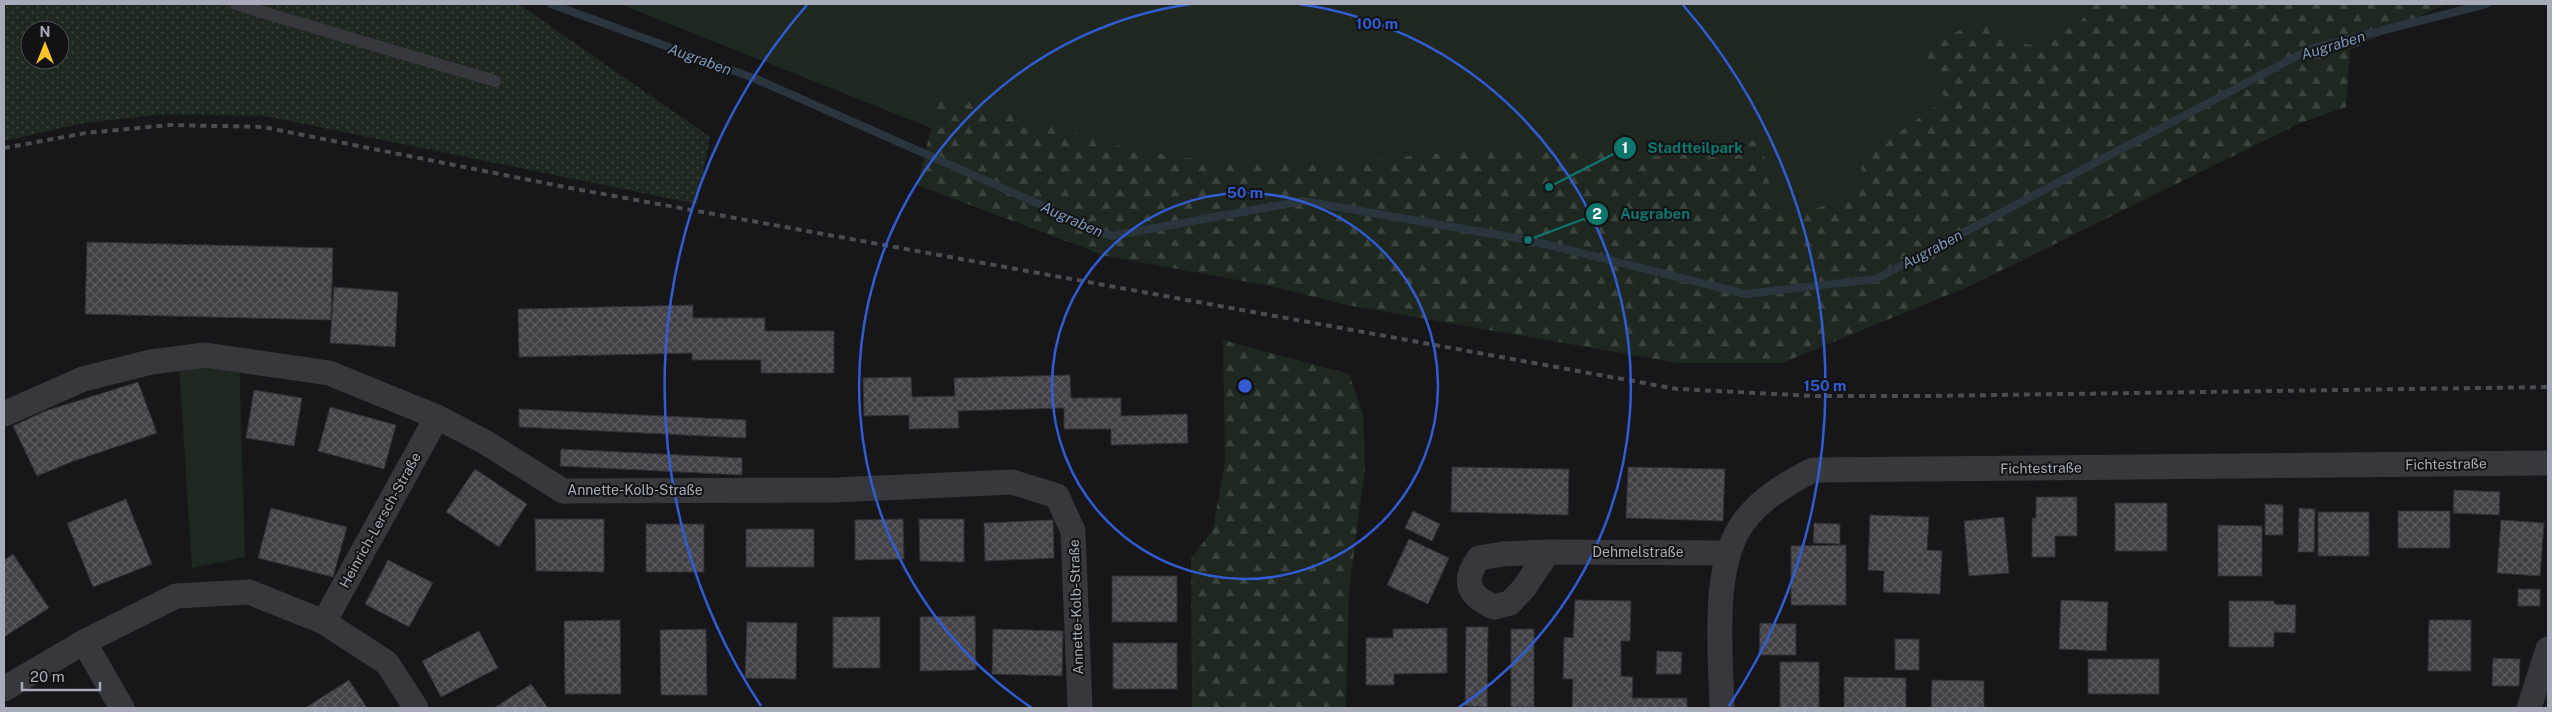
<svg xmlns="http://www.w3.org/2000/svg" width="2552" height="712" viewBox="0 0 2552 712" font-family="'Public Sans',sans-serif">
  <defs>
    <pattern id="forest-firs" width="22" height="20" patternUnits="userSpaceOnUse" patternTransform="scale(1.25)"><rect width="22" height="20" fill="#1e2720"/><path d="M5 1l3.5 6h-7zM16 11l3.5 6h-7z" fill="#3c443e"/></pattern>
    <pattern id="garden-dots" width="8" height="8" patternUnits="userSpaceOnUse" patternTransform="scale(1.25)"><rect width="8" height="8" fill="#1e2720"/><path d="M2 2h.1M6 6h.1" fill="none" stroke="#3c443e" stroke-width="1.8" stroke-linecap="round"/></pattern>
    <pattern id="building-cross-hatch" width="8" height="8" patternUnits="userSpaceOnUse" patternTransform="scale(1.25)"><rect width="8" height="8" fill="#414146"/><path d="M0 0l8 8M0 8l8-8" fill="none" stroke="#5a5a5f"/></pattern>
  </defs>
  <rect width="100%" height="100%" fill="#171719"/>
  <g fill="#1e2720">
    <polygon points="620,4 2381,4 1826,316 929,137 931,128"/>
    <polygon points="239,349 245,557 192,568 178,352"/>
  </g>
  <g fill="url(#forest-firs)">
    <polygon points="2096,4 2446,4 2350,50 2346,107 2300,123 1972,285 1782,363 1678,363 1346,305 1271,286 1106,256 917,185 940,93 1133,150 1186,158 1332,163 1499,148 1564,149 1652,157 1696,152 1761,139 1770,190 1781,217 1859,197 1863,158 1946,99 1915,50 1981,21 2028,45 2077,25"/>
    <polygon points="1223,340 1349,374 1363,414 1365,469 1349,591 1346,708 1192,708 1191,559 1213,529 1225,461"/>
  </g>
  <path fill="url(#garden-dots)" fill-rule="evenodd" d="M4,4H514L520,5L710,137L697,204L265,116L166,114L84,123L4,141ZM30,30H60V60H30Z"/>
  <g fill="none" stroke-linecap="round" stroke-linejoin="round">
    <polyline stroke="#2b353e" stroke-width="8" points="551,4 756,79 1111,236 1303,201 1528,240 1746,294 1876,279 2310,49 2486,4"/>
  </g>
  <g fill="url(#building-cross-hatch)" stroke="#313035">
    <polygon points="87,242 333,248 331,320 85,314"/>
    <polygon points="334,287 398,292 395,347 330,343"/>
    <polygon points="693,305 693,318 765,318 765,331 834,331 834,373 761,373 761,360 692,360 692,353 519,357 518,309"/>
    <polygon points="1070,375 1071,398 1121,398 1121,416 1187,414 1188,443 1111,445 1111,429 1064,429 1064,408 958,411 959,428 909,429 909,415 864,416 863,378 911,377 912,397 955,396 954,378"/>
    <polygon points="138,382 157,433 71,462 37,476 13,426 45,411"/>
    <polygon points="254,390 302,398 294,446 246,438"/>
    <polygon points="330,407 396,425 384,469 318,451"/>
    <polygon points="519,409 746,420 746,438 519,427"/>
    <polygon points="561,449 742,458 742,475 560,466"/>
    <polygon points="1452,467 1569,469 1568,515 1451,512"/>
    <polygon points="1628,467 1725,469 1723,521 1626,518"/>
    <polygon points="475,469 527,504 499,547 446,512"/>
    <polygon points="2454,490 2500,492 2499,515 2453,513"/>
    <polygon points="2036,497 2077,497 2077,536 2055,536 2055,557 2032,557 2032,518 2036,518"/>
    <polygon points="126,499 152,564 93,587 67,523"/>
    <rect x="2115" y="503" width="52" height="48"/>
    <polygon points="2265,504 2283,505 2283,535 2265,535"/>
    <polygon points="271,508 347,527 333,577 258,558"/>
    <polygon points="2299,508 2315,509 2314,552 2298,552"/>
    <polygon points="1413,511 1440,524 1432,541 1405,528"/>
    <rect x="2398" y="511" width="52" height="37"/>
    <rect x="2318" y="512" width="51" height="44"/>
    <polygon points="1870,515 1929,517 1927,550 1942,551 1940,594 1883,592 1884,571 1868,570"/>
    <polygon points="2004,517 2009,573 1969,576 1964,521"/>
    <polygon points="535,519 604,519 604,572 536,571"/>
    <polygon points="903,519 904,559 855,560 855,520"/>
    <polygon points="919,519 964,519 964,562 920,561"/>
    <polygon points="1053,520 1054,558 985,561 984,523"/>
    <polygon points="2501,520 2544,523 2540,576 2497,573"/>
    <polygon points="1814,523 1840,524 1840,544 1813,543"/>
    <rect x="646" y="524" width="58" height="48"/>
    <polygon points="2218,525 2262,526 2262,576 2218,576"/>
    <rect x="746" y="529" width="68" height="38"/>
    <polygon points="1409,539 1449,558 1428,604 1387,585"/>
    <polygon points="1846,545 1846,605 1791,605 1791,546"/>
    <polygon points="13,554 49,608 4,637 4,560"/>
    <polygon points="388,560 433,583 409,627 365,604"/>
    <rect x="1112" y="576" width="65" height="46"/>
    <rect x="2518" y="589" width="22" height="17"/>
    <polygon points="1575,600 1631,601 1630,641 1621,641 1621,676 1633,677 1632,698 1687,698 1687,708 1572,708 1573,679 1563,679 1564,637 1573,638"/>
    <polygon points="2061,600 2108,602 2106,651 2059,649"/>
    <polygon points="2229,601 2274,601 2274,604 2296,605 2295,633 2274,632 2274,647 2229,647"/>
    <polygon points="975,616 976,670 920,671 920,617"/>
    <rect x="833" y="617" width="47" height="51"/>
    <polygon points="620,620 621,694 565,694 564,621"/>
    <polygon points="2429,620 2471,620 2471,671 2428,671"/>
    <polygon points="747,622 797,623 796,679 745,678"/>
    <polygon points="1760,623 1796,624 1796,655 1759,655"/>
    <polygon points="1466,627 1488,627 1487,707 1465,706"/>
    <polygon points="1447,628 1447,673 1394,674 1394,685 1366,685 1366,638 1393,638 1393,629"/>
    <polygon points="706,629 707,695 661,695 660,630"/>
    <polygon points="993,629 1063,631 1062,676 992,674"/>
    <rect x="1511" y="629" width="23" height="78"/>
    <polygon points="479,631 498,668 441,697 422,661"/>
    <rect x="1895" y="639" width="24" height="31"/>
    <rect x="1113" y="643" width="64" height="46"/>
    <polygon points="1657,651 1682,652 1681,674 1656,674"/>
    <polygon points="2493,658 2520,659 2519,686 2492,686"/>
    <rect x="2088" y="659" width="71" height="35"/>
    <rect x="1780" y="662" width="39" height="46"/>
    <polygon points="1844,677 1906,678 1906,708 1844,708"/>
    <polygon points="349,680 367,708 305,708"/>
    <polygon points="1932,680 1984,681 1984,708 1931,708"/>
    <polygon points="531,684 548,708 494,708"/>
  </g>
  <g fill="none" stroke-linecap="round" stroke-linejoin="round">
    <polyline stroke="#37383e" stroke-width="12" points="235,4 495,81"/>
    <g stroke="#37383e" stroke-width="25">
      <polyline points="4,414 83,379 151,362 205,355 329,373 437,417 485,442 563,491 836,490 1012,482 1057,496 1073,531 1080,708"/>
      <path d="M1548,552L1524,588L1510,603L1494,607C1469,596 1461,582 1479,558L1503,554L1548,552L1727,553"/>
      <polyline points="324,622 437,417"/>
      <polyline points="84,642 122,708"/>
      <polyline points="4,689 84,642 176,596 249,592 324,622 387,663 416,708"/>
      <path d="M1722,708C1721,655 1710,562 1746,519C1763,497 1789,482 1813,470L2548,463"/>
      <polyline points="2529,708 2548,649"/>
    </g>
    <polyline stroke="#4a4c53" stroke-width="4" stroke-dasharray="6 5" stroke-linecap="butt" points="4,148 86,133 170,125 263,127 570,188 1677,389 1816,396 1926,396 2548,387"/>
  </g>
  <g fill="none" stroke="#325cd4" stroke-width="2.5">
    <circle cx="1245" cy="386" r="193"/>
    <path d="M1032 708A386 386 0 0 1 1191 4M1299 4A386 386 0 0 1 1458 708"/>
    <path d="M761 706A580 580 0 0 1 807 5M1683 5A580 580 0 0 1 1729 706"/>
  </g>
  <g text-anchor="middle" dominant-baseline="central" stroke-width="4" stroke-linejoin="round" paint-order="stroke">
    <g font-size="14" fill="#a8acba" stroke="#121214">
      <text transform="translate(2446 464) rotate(-1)">Fichtestraße</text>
      <text transform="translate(2041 468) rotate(-1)">Fichtestraße</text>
      <text x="635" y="490">Annette-Kolb-Straße</text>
      <text transform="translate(380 520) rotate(-61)">Heinrich-Lersch-Straße</text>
      <text x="1638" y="552">Dehmelstraße</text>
      <text transform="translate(1076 607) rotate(-92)">Annette-Kolb-Straße</text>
    </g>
    <g font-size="15" font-style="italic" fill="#7c98b7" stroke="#121214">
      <text transform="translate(2333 45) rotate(-17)">Augraben</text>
      <text transform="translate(700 59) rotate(20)">Augraben</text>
      <text transform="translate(1072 219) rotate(24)">Augraben</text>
      <text transform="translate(1932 249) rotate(-28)">Augraben</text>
    </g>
  </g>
  <circle cx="1245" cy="386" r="8" fill="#325cd4" stroke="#121214" stroke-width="2.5"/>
  <g font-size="15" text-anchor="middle" font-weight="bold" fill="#325cd4" stroke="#121214" stroke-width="4" stroke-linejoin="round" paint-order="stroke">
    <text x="1377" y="29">100 m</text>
    <text x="1245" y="198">50 m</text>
    <text x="1825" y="391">150 m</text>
  </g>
  <path fill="none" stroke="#0f766e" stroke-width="2" d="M1549 187L1625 148M1528 240L1597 214"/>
  <g fill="#0f766e" stroke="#121214" stroke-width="2">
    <circle cx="1549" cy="187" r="5"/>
    <circle cx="1528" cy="240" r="5"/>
    <circle cx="1625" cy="148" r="12"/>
    <circle cx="1597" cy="214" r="12"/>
  </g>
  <g font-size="15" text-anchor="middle" font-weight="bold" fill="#fff">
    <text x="1625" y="153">1</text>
    <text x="1597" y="219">2</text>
  </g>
  <g font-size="15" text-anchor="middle" font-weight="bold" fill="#0f766e" stroke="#121214" stroke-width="4" stroke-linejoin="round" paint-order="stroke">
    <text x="1695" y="153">Stadtteilpark</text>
    <text x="1655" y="219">Augraben</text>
  </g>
  <rect width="2552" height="712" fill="none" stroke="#a8acba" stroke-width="10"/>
  <g transform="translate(45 45)"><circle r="24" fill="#121214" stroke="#4e5056"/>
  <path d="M0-4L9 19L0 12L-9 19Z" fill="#ffc528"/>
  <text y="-8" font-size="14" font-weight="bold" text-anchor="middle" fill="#a8acba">N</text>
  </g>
  <path d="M22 682v8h78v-8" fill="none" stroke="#a8acba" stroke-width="2.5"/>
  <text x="30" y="682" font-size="15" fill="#a8acba" stroke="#121214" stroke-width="4" paint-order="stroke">20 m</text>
</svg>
